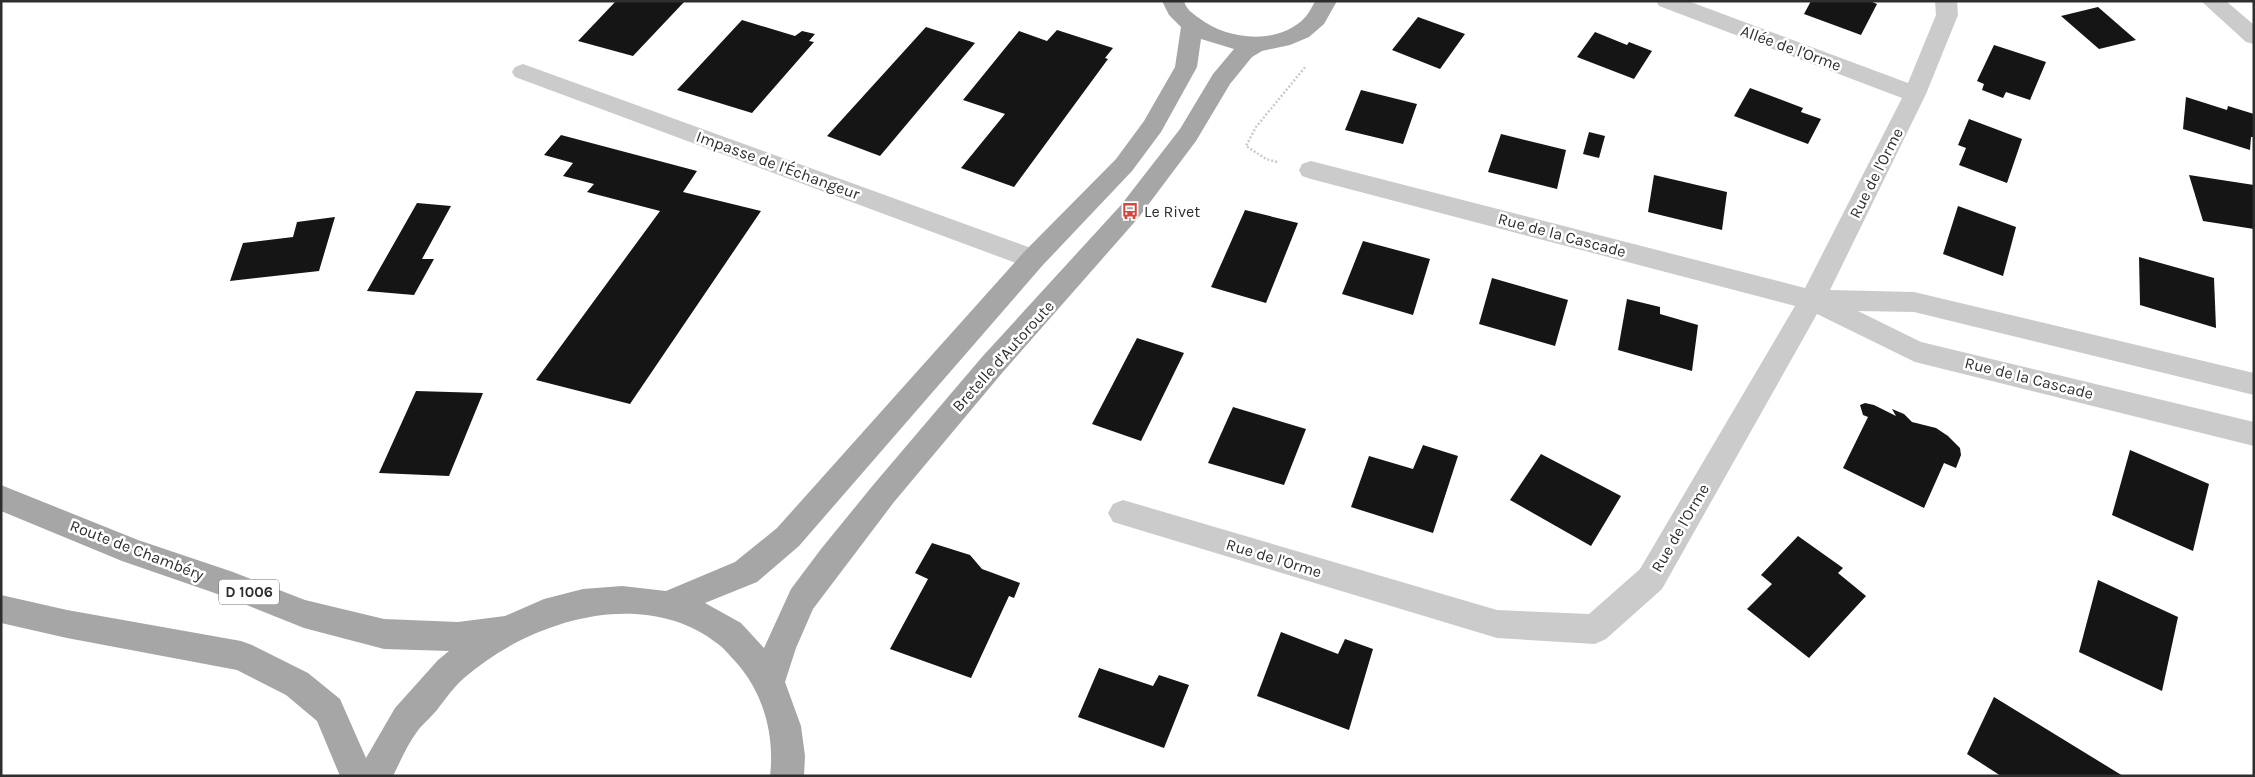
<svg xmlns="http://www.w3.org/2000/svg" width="2255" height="777" viewBox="0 0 2255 777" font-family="Karla,sans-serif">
  <rect width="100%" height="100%" fill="#fff"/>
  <g fill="#151515">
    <polygon points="616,1 685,1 633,56 578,41"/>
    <polygon points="1811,1 1870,1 1877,4 1861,35 1804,14"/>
    <polygon points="2098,7 2136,40 2099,49 2061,16"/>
    <polygon points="1418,17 1465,34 1440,69 1392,50"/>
    <polygon points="742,20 795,36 802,31 815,34 809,41 814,42 752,113 677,90"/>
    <polygon points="926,27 975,43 880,156 827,136"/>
    <polygon points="1057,30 1113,48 1105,58 1108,59 1014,187 961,168 1005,114 963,100 1019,31 1047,41"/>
    <polygon points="1595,32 1627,45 1629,42 1652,51 1634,79 1577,57"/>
    <polygon points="1994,45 2046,62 2030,100 2006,92 2003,98 1982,90 1984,84 1977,81"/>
    <polygon points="1750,88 1803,108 1801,112 1821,119 1808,144 1734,116"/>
    <polygon points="1361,90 1417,104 1403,144 1345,130"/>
    <polygon points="2186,97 2227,110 2228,106 2254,114 2254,137 2251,137 2250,150 2183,129"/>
    <polygon points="1969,119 2022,139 2007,183 1959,165 1966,148 1958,145"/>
    <polygon points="1589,132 1605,136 1599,158 1583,154"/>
    <polygon points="1501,134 1566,150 1557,189 1488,172"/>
    <polygon points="561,135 697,171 683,192 761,211 630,404 536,380 660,211 587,192 594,184 563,176 573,163 544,155"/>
    <polygon points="1654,175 1727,192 1722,230 1648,212"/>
    <polygon points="2189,175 2254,185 2254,229 2203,221"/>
    <polygon points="417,203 451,206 422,259 434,259 414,295 367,291"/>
    <polygon points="1958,206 2016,227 2003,276 1943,254"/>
    <polygon points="1245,210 1298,223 1266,303 1211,287"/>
    <polygon points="335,217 319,271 230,281 243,243 293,237 297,222"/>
    <polygon points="1363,241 1430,259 1413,315 1342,294"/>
    <polygon points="2139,257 2214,278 2216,328 2140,305"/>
    <polygon points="1492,278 1568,300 1555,346 1479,324"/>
    <polygon points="1627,299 1660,307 1660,314 1698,325 1692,371 1618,350"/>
    <polygon points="1137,338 1184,353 1141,441 1092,424"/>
    <polygon points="416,391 483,393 449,476 379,473"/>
    <polygon points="1865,403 1874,405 1896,416 1892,409 1904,414 1912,422 1936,428 1948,436 1960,448 1961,455 1956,468 1944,463 1924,508 1843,468 1868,417 1863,415 1860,405"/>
    <polygon points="1233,407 1306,429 1284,485 1208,463"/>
    <polygon points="1423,445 1458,456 1433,533 1351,507 1369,456 1413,469"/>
    <polygon points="2130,450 2209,484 2193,551 2112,515"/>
    <polygon points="1541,454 1621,496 1591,546 1510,500"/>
    <polygon points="1798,536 1843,568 1838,573 1866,596 1809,658 1747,609 1772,584 1761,575"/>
    <polygon points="932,543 970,555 982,569 1020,583 1014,598 1009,596 971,678 890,649 928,579 915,573"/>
    <polygon points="2098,580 2178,617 2162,691 2079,652"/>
    <polygon points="1281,632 1338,654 1345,639 1373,649 1349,730 1257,696"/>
    <polygon points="1099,668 1153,686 1159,675 1189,685 1164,748 1078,717"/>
    <polygon points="1994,697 2123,776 2001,776 1967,754"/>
  </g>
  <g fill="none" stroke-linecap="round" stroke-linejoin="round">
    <polyline stroke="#cbcbcb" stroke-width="2.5" stroke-dasharray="2 2" stroke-linecap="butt" points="1277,162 1266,159 1246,146 1256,127 1306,66"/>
    <polygon fill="#cbcbcb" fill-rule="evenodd" points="523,64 1042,252 1046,259 1042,266 1033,269 1024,266 515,77 512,72 515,67"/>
    <g fill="#cbcbcb" fill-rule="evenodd">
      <polygon points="1656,1 1688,1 1908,83 1936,15 1935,1 1957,1 1958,15 1926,94 1830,290 1914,292 2254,373 2254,395 1914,312 1858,311 1921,342 2254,422 2254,446 1915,362 1817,314 1662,589 1606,639 1595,644 1497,638 1113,522 1108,513 1113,504 1123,500 1497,610 1589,614 1640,569 1795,306 1311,179 1302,176 1299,170 1302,164 1311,161 1805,288 1902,98 1659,6"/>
      <polygon points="2201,1 2226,1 2254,25 2254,44 2246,42"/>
    </g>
    <path fill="#a6a6a6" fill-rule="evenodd" d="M1162,1H1184C1186,9 1192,13 1199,18C1223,37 1265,44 1293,27C1304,21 1310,12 1315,1H1337L1324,24L1309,37L1290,45L1262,51L1252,57L1230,84L1196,141L1139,217L1002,373L894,502L813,609L796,648L785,682L801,726L805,756L804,776H770C775,734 763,691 734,660C729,655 724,648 718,644C643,585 529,621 464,678C454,687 445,699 437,710C431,717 424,723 419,729C408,743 401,760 393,776H340L317,721L286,695L237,670L67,638L1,623V595L67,610L241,641L252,645L308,673L340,699L366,758L395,708L438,660L449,651L384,649L304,628L229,598L122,561L1,511V485L138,540L233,572L305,600L384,619L458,622L505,616L544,599L583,589L622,586L666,591L735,562L777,528L1024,252L1116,159L1144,121L1175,67L1181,27L1169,15ZM1201,39L1234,49L1213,74L1180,129L1121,205L982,357L874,484L821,549L791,589L764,648L741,623L705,603L757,582L799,546L1042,266L1132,171L1161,132L1197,67Z"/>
  </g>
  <defs>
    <g id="bus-bare" transform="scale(1.35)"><path d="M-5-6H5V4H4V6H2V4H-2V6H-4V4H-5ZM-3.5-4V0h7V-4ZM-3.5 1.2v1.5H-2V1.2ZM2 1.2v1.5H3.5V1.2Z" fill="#d9443c" stroke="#fff" stroke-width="2.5" paint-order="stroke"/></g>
  </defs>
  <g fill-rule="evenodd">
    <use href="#bus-bare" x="1130" y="211"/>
  </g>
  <g text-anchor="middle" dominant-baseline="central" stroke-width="5" stroke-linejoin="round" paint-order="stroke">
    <rect fill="#fff" stroke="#6d6d6d" stroke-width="1" x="219" y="579.5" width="60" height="25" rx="4"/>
    <g font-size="15" font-weight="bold" fill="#2e2e2e">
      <text x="249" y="592">D 1006</text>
    </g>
    <g font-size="16" fill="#2e2e2e" stroke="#fff">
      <text transform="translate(1791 48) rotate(20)">Allée de l'Orme</text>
      <text transform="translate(778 165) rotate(20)">Impasse de l'Échangeur</text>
      <text transform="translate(1876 173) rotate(-63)">Rue de l'Orme</text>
      <text transform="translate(1562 235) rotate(15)">Rue de la Cascade</text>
      <text transform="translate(1003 356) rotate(-48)">Bretelle d'Autoroute</text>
      <text transform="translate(2029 378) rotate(14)">Rue de la Cascade</text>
      <text transform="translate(1680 528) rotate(-60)">Rue de l'Orme</text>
      <text transform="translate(137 550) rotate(21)">Route de Chambéry</text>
      <text transform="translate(1274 558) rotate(17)">Rue de l'Orme</text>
    </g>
    <g font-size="16" fill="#2e2e2e" stroke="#fff" text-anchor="start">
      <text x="1144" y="211">Le Rivet</text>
    </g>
  </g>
  <rect width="2255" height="777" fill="none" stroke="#2e2e2e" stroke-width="5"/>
</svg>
